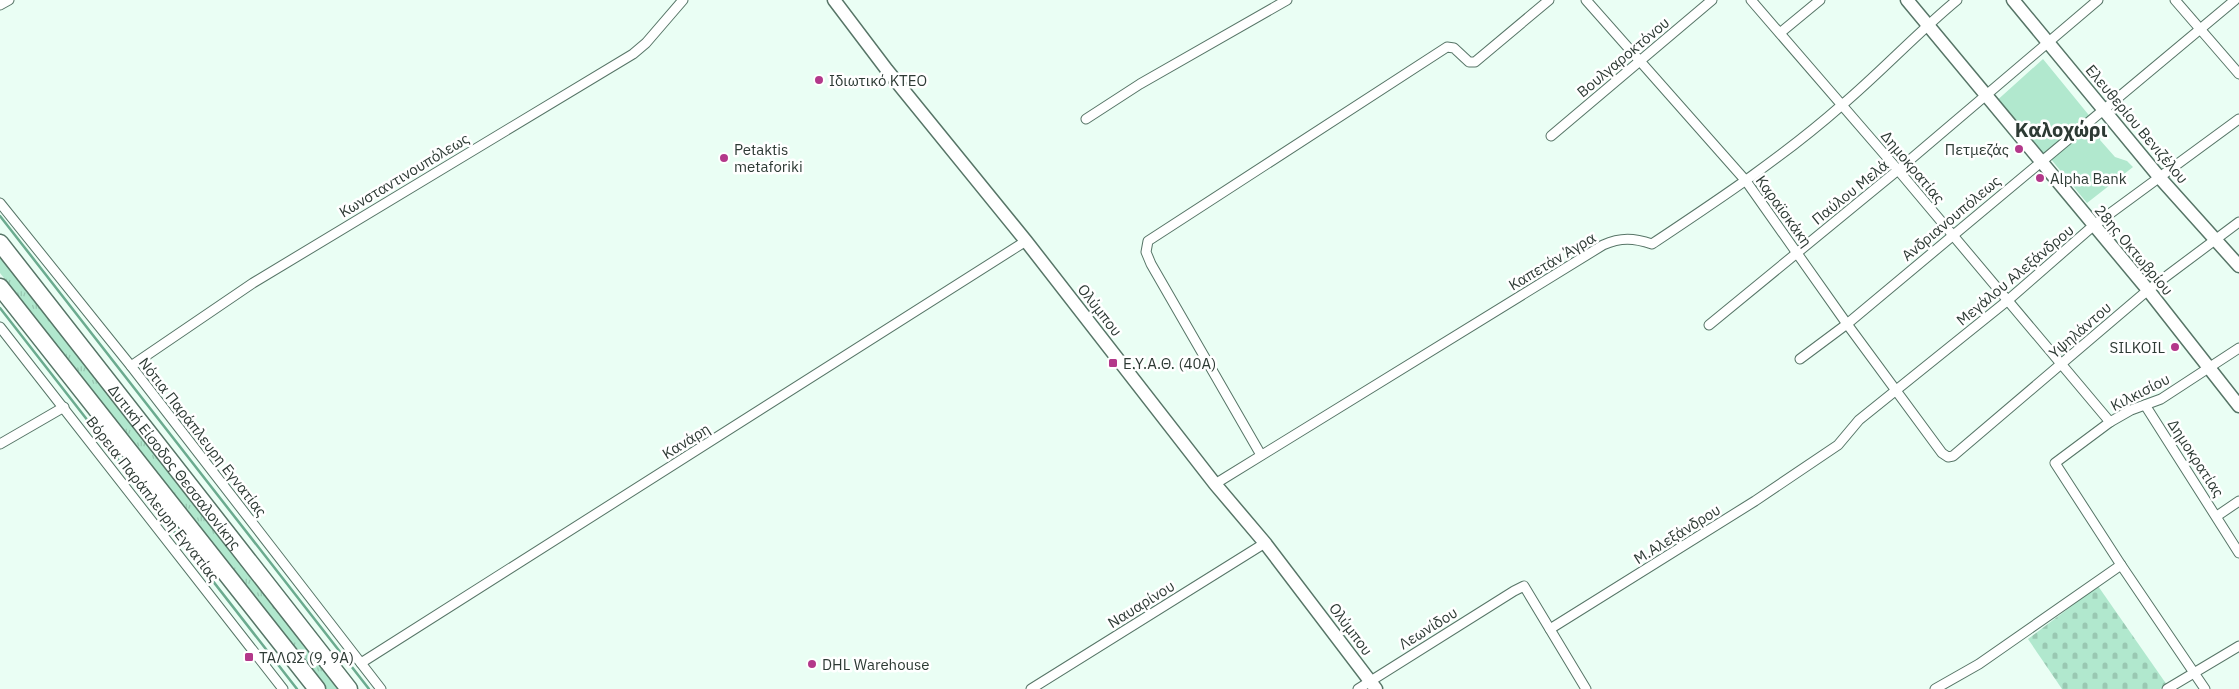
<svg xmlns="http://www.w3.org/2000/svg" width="2239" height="689" viewBox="0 0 2239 689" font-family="'IBM Plex Sans',sans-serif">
  <defs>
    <pattern id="grass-tufts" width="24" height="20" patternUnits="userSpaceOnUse" patternTransform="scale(1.25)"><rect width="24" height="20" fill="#b1e8ce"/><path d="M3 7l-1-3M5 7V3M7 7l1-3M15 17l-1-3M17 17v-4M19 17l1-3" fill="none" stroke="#99c8b2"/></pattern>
    <pattern id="cemetery-stones" width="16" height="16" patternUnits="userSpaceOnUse" patternTransform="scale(1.25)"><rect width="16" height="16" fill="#b1e8ce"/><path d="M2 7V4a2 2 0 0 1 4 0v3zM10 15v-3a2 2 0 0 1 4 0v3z" fill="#99c8b2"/></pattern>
  </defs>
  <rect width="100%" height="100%" fill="#eafef4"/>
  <polygon fill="url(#grass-tufts)" points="0,257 338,689 326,689 0,273"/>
  <polygon fill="url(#cemetery-stones)" points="2098,586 2167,685 2160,689 2062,689 2028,639"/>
  <polygon fill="#b1e8ce" points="2043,59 2101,130 2100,140 2115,157 2127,161 2133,167 2087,203 2050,158 2040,157 1993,104"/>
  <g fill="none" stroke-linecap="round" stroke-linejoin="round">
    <g stroke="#6bab8f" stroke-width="2.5">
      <polyline points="0,216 369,689"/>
      <polyline points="0,308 297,689"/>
    </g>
    <g stroke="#577567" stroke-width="11">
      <g id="street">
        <polyline points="1586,0 1746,181 1847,324 1942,453 1948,457 1953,456 2148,290 2239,222"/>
        <polyline points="1751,0 1898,170 2110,422"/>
        <polyline points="2175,0 2239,74"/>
        <polyline points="0,5 9,0"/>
        <polyline points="1780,33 1820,0"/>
        <polyline points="1086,119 1140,84 1287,0"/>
        <polyline points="1551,136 1712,0"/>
        <polyline points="0,203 131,366 381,689"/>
        <polyline points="1709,325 1898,170 2098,0"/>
        <polyline points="0,327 283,689"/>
        <polyline points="1800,359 1847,324 2235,0"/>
        <polyline points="131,366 253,283 633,54 646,43 683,0"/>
        <polyline points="2145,405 2239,553"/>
        <polyline points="0,444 64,407"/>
        <polyline points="1261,455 1151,264 1146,252 1148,241 1447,47 1454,48 1469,62 1475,62 1549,0"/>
        <path d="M1215,484L1603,245C1621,237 1634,238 1652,244C1718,200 1783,157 1842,105C1882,71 1917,33 1957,0"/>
        <polyline points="2217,516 2239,501"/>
        <polyline points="1550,629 1755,501 1838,445 1859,420 2007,301 2093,226 2239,119"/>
        <polyline points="361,663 1026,241"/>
        <polyline points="1031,689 1265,543"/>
        <polyline points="1358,689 1514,591 1524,586 1586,689"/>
        <polyline points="1935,689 1979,664 2121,565"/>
        <polyline points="2167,689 2239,646"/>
        <polyline points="2205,689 2121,565 2055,463 2110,422 2131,410 2161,399 2239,348"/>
      </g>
    </g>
    <g stroke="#577567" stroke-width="15">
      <g id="secondary">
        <polyline points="834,0 887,70 1026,241 1215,484 1265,543 1376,689"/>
        <polyline points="1907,0 2148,290 2239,406"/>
        <polyline points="2013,0 2160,178 2239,266"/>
      </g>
    </g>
    <g stroke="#577567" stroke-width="19">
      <g id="highway">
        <path id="s1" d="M0,243L349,689"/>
        <polyline points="0,287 317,689"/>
      </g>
    </g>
    <use href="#street" stroke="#fff" stroke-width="9"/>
    <use href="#secondary" stroke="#fff" stroke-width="12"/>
    <use href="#highway" stroke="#fff" stroke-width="16"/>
  </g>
  <g fill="#b3388a" stroke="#fff" stroke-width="2">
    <circle cx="819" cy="80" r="5"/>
    <circle cx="2019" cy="149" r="5"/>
    <circle cx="724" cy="158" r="5"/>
    <circle cx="2040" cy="178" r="5"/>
    <circle cx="2175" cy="347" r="5"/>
    <rect x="1108" y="358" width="10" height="10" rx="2.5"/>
    <rect x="244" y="652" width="10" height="10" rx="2.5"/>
    <circle cx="812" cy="664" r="5"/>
  </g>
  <g text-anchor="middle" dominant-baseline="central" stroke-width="5" stroke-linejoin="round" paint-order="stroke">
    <g font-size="15" fill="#2d3a34" stroke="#fff">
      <text transform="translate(1623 57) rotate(-40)">Βουλγαροκτόνου</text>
      <text transform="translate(2137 124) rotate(50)">Ελευθερίου Βενιζέλου</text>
      <text transform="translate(1913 167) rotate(50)">Δημοκρατίας</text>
      <text transform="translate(404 175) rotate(-31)">Κωνσταντινουπόλεως</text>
      <text transform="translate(1850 192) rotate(-39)">Παύλου Μελά</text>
      <text transform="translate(1784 211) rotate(54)">Καραϊσκάκη</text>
      <text transform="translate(1951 218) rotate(-40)">Ανδριανουπόλεως</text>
      <text transform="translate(2134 250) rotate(50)">28ης Οκτωβρίου</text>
      <text transform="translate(1552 261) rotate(-31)">Καπετάν Άγρα</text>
      <text transform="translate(2015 275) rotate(-40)">Μεγάλου Αλεξάνδρου</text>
      <text transform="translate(1100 310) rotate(52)">Ολύμπου</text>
      <text transform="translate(2080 330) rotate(-41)">Υψηλάντου</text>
      <text transform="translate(2140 392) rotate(-27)">Κιλκισίου</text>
      <text transform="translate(203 437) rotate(52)">Νότια Παράπλευρη Εγνατίας</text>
      <text transform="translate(686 441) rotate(-32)">Κανάρη</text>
      <text transform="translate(2196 458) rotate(57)">Δημοκρατίας</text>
      <text stroke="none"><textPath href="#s1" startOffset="284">Δυτική Είσοδος Θεσσαλονίκης</textPath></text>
      <text transform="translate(153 499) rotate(52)">Βόρεια Παράπλευρη Εγνατίας</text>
      <text transform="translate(1677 534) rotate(-32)">Μ.Αλεξάνδρου</text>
      <text transform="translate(1141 604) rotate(-32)">Ναυαρίνου</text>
      <text transform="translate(1428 628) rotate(-32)">Λεωνίδου</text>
      <text transform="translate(1351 629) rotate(53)">Ολύμπου</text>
    </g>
    <g font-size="15" fill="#2d3a34" stroke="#fff" text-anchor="start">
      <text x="829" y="80">Ιδιωτικό ΚΤΕΟ</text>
      <text x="734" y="149">Petaktis<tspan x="734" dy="17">metaforiki</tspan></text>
      <text x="2009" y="149" text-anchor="end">Πετμεζάς</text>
      <text x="2050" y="178">Alpha Bank</text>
      <text x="2165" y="347" text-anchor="end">SILKOIL</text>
      <text x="1123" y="363">Ε.Υ.Α.Θ. (40Α)</text>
      <text x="259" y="657">ΤΑΛΩΣ (9, 9Α)</text>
      <text x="822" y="664">DHL Warehouse</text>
    </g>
    <g font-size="20" font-weight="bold" fill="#2d3a34" stroke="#fff">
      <text x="2061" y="129">Καλοχώρι</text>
    </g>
  </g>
</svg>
